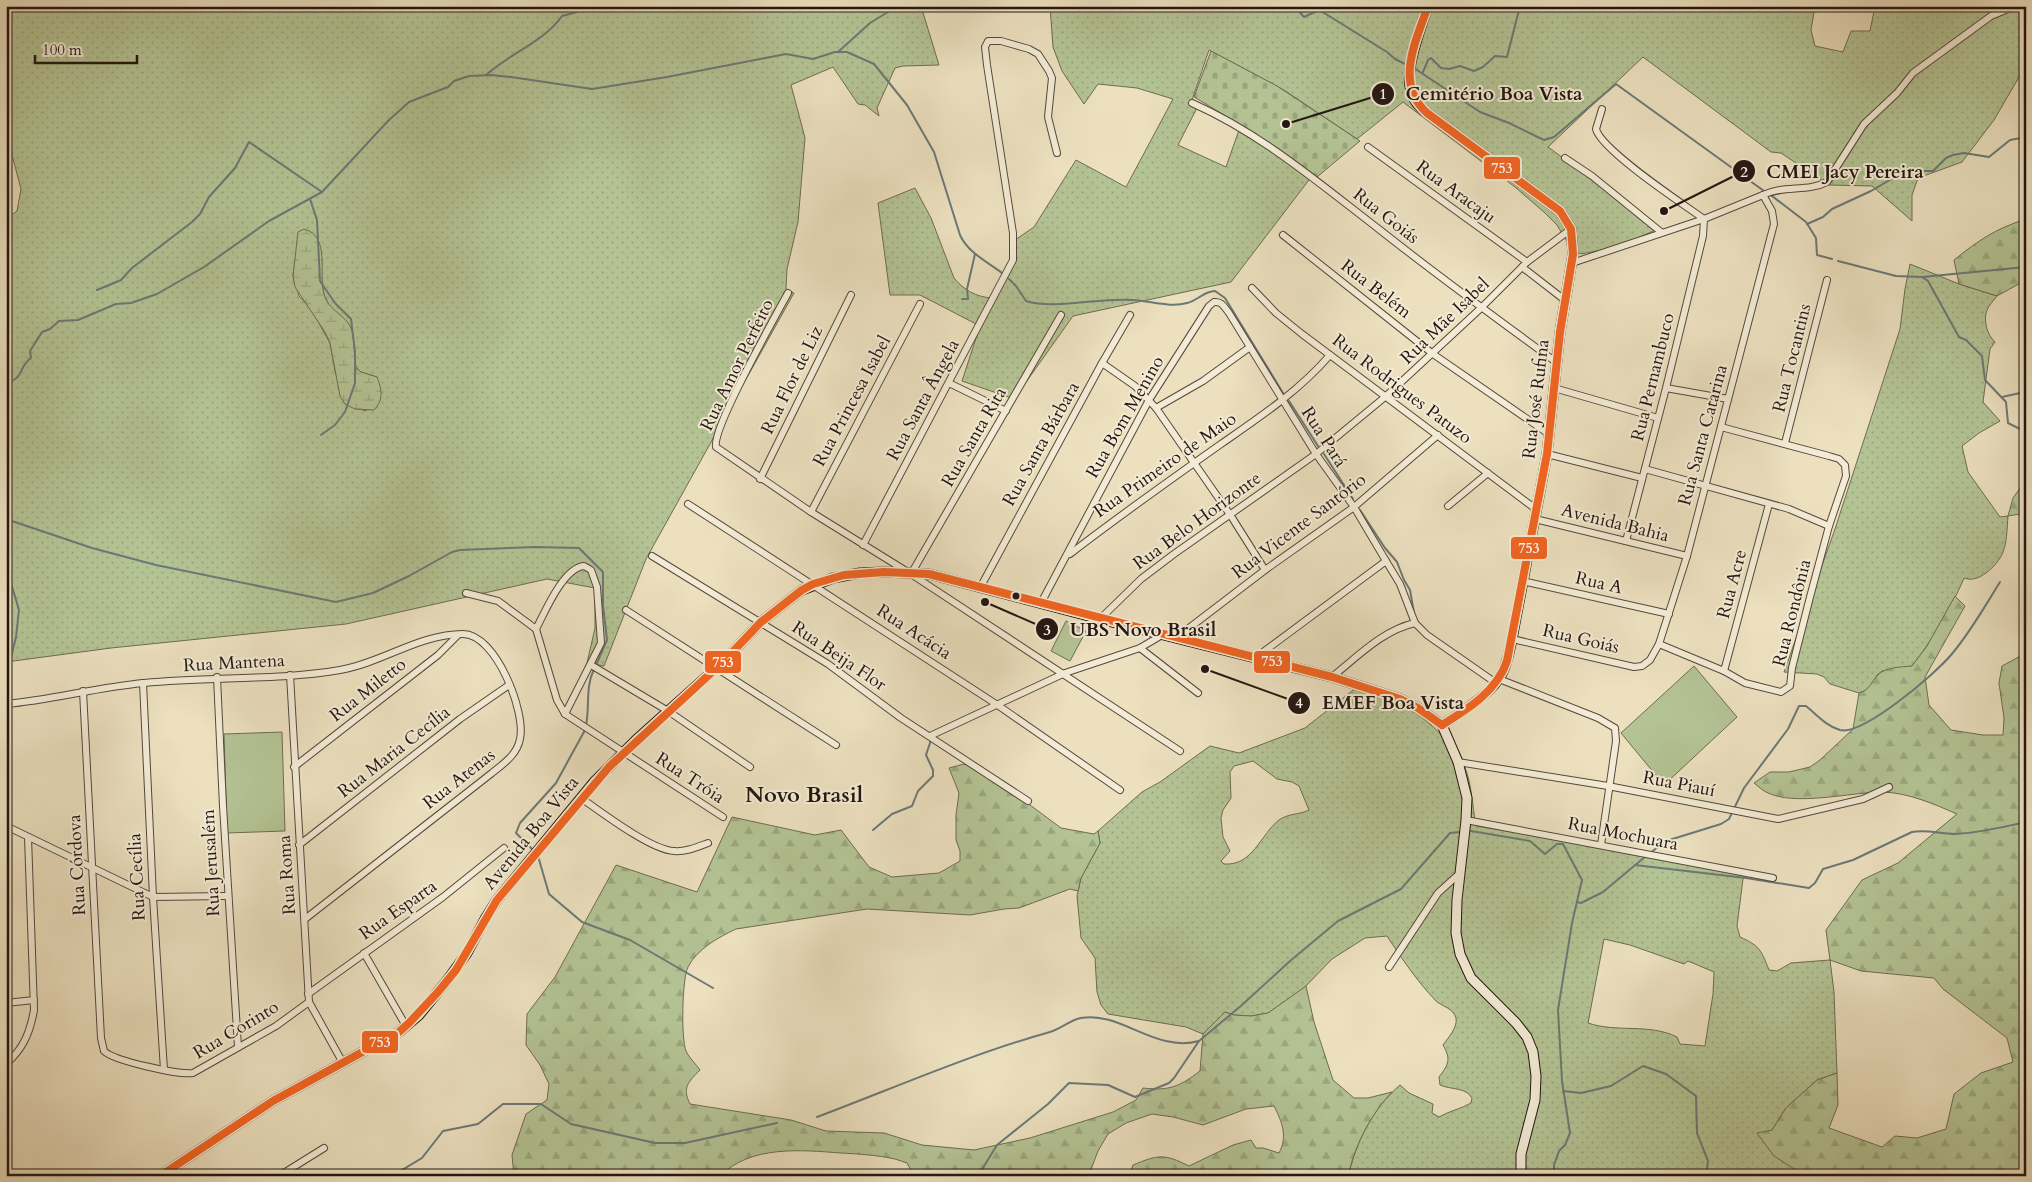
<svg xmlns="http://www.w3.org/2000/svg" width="2032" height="1182" viewBox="0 0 2032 1182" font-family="Cardo,serif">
  <defs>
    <pattern id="grass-dots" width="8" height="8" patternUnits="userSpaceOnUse" patternTransform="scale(1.25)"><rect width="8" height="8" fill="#b4c394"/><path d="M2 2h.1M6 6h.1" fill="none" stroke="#9aa77f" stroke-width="1.8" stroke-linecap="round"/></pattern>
    <pattern id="forest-firs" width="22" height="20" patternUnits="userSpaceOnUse" patternTransform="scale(1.25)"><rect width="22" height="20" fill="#b4c394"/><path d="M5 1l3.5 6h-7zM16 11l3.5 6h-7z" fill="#9aa77f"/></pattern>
    <pattern id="wetland-marsh" width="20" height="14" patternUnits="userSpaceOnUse" patternTransform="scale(1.25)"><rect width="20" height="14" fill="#b4c394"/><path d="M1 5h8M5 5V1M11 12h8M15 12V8" fill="none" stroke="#9aa77f"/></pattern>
    <pattern id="cemetery-stones" width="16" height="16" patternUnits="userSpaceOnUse" patternTransform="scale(1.25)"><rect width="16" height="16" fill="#b4c394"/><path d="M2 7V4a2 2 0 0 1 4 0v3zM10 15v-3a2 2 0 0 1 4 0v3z" fill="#9aa77f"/></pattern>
  </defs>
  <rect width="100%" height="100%" fill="#ece0bf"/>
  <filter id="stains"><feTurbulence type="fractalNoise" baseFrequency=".004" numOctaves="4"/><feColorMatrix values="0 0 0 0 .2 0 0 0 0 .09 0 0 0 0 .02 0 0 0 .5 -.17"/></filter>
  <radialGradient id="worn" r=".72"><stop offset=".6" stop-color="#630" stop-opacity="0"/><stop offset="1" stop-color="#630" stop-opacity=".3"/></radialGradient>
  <g fill="url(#grass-dots)" stroke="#6c6c52" fill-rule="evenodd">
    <path d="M6,6H921L939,65L903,66L895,68L877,108L879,116L865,105L858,104L833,67L791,85L805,138L798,222L787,269L786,289L794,293L646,559L604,666L587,663L595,628V588L547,579L346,624L111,648L6,662V219L17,211L21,189L11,151L6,148ZM299,234L322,259L321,273L324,295L330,307L353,336L356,368L361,372L377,377L366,411L345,404L335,371L330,343L311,309L299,296L293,276Z"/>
    <path d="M1050,6H1815L1811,30L1815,46L1843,52L1851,31H1870L1875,6H2026V65L1994,120L1962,162L1918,178L1912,195V221L1872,186L1829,185L1781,153L1771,152L1643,57L1548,147L1660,228L1617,247L1581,254L1572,250L1557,225L1545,213L1515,187L1403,102L1357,139L1284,90L1209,50L1192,100L1199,104L1178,145L1226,167L1239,130L1312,176L1231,282L1073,316L1014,399L962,381L980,326L920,295H890L878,203L915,188L931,218L954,278C964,290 976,297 992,298L1010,268L1015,240L1034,227L1076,160L1126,187L1173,99L1137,88L1098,84L1084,104L1062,71L1053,47Z"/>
    <path d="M1910,264L1959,284L1997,296C1994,300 1989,305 1987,310C1983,320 1987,335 1995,342L1990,349L1983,402L2000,421L1979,433L1962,446L1968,472L2000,517L2008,516C2006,541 2008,556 1986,573C1979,578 1972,581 1964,578C1954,603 1929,645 1912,666L1882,671L1877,675L1873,684L1867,690L1859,693L1830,684L1824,677L1817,674L1784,672L1835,529L1900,329L1905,289Z"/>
    <path d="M1357,687C1365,689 1374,691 1383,694C1407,702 1449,737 1461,759C1472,778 1472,805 1476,826L1692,860L1744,871L1737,926L1740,937C1760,946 1761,950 1769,970L1777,971L1791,963L1830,960L1834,992L1837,1073L1817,1080L1786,1108L1772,1130L1790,1165L1805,1176H1358L1349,1173C1357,1140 1374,1107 1400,1085L1409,1093L1433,1104L1432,1113L1439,1117C1449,1111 1461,1109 1471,1103L1472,1098C1466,1087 1451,1090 1440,1085L1439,1077C1449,1064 1451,1059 1443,1045C1448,1038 1458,1027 1456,1018C1453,1008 1443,1007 1436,1001C1417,981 1402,959 1387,936L1365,938L1332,959L1304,988L1268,1013L1251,1016L1234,1015L1225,1012L1203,1034L1186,1027L1108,1014L1101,1005L1097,992L1095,958L1081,938L1077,896L1081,878L1100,843L1098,831L1142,792L1160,782L1210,746L1239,753L1305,728ZM1253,761L1277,779L1292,782L1299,786L1309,810C1299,815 1289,813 1279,820C1260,835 1253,866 1224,864L1221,861L1230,851L1223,837L1221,818L1223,810L1231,798L1230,772L1234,766ZM1604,939L1630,945L1684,964L1688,961L1714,972L1713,994L1705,1046L1680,1044L1677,1037C1649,1023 1617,1033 1588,1023Z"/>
  </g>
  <g fill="url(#forest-firs)" stroke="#6c6c52">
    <path d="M2026,219V280L1997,296L1959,284L1954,260C1979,240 1995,229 2026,219Z"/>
    <polygon points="2026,480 2026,513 2008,516 2013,498"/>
    <path d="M1955,596L1965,606L1925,677L1929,705L1951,730L1983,735H2003L2004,718L1999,683L2002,666L2026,653V1176H1805L1774,1156L1757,1133L1772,1130L1786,1108L1817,1080L1837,1073L1838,1105L1829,1128L1882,1147L1895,1136L1917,1138L1946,1129L1954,1094L1981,1073L2013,1062L2007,1038L1943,989L1934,978L1861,971L1830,960L1826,930L1862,880L1898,863L1957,814C1934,804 1909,793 1883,792C1851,792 1794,807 1766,792C1762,790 1758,786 1754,783L1770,772H1789L1810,767L1820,760L1853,729L1859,693C1871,689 1870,683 1878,675C1885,667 1902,667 1912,666L1927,646Z"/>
    <path d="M964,764L987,773L1061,828L1094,834L1098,831L1100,843L1081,878L1078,891L1070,889L1019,908L1004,909L970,915L867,909L736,929C719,937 697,949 688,967C682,978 681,1039 686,1051C689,1058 696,1064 700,1070C688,1082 682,1088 690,1104L791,1120L826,1131L884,1133L922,1145L974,1150L1030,1138L1113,1112L1136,1100L1143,1088C1169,1091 1179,1087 1200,1071L1203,1034L1225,1012L1234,1015L1251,1016L1268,1013L1306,986L1314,1022L1333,1080L1354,1098H1368L1392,1092C1371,1114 1356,1143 1349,1172L1358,1176H1129L1133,1165C1158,1155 1163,1153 1189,1166L1233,1145L1251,1140L1256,1148H1263L1279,1153C1288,1136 1282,1122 1274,1106L1246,1109L1203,1125L1173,1117L1152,1114L1126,1123L1108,1134L1098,1151L1090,1172L1095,1176H914L907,1163L895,1159C877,1155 859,1154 841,1153C801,1150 751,1145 720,1176H514L512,1155L526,1114L547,1100L549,1084L540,1065L526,1045L527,1014L555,977L616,865L697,892L732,817L815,835L841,830L869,867L892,877L939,873L960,861V851L956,840V815L959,793L949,768Z"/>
  </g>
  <path fill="url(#wetland-marsh)" stroke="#6c6c52" d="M304,229C331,236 318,274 324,294C328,309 340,312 348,323C356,332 353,356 356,368L361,372L377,377C382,390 384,399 374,410L355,409L345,404L340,396L330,343L325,332L295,287L293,276L298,232Z"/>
  <polygon fill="url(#cemetery-stones)" stroke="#6c6c52" points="1211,51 1277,86 1360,141 1317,177 1256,134 1194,97"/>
  <g fill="#b4c394" stroke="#6c6c52">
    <polygon points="1066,621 1086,631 1070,661 1051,651"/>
    <polygon points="1694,666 1737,717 1664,785 1621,733"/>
    <polygon points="282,732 285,831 227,833 224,734"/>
  </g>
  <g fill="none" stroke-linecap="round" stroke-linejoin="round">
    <g stroke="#6a7976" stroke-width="2">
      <polyline points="1294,6 1304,17 1317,11 1321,11 1387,52 1395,59 1407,65"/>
      <polyline points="838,52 870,23 898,6"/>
      <polyline points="1414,68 1480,112 1509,123 1544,140 1554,137 1616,84 1764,191"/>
      <polyline points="1423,72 1428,60 1431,58 1441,68 1449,69 1460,66 1474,71 1483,67 1495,56 1507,57 1520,6"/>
      <path d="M486,75C509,54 545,41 562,16L577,12L580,6"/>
      <polyline points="1772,196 1806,222 1816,238 1817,255 1832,259"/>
      <polyline points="310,199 317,220 320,281 335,303 351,319 355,352 355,383 345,412 335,425 321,435"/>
      <polyline points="1807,224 1823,217 1832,209 1871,191 1905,171 1933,171 1946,158 1953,155 1964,153 1989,157 2010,140 2026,137"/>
      <polyline points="1838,261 1896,276 1922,277 2026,267"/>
      <polyline points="1922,277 1928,281 1959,337 1966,340 1982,356 1985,380 2006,402 2008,423 2026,432"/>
      <path d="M1009,279L1016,286L1026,301C1055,310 1101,297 1133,300C1151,301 1170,308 1187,303C1197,301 1204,291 1215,291L1225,298L1283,393"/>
      <polyline points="97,290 121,280 132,268 192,222 200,214 209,197 235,168 249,142 322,192"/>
      <polyline points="962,299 968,299 967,289 975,254"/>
      <path d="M6,383C25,378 18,367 31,358L30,351L42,332L50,329L59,321L78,320L116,304L131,303L157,294L204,267L269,221L322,192L388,121L409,102L448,87L454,81L469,76L491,75L511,77L592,89L667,77L786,54L813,59L835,52H847L874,64L907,105L934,152L960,235C968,253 988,262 1002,273"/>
      <polyline points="2002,397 2020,393 2026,395"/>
      <polyline points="1289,401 1318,446"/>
      <polyline points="1324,454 1353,499"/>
      <polyline points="1360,510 1385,548 1397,562 1404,580 1410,590 1414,613"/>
      <polyline points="6,519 92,548 156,565 336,602 373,593 409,576 452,552 460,550 535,547 579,548 603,572 603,605 607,640 596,665"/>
      <polyline points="6,566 19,610 16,637 6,678"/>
      <path d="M586,725C590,706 585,688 594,669"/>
      <polyline points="873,830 892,814 912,806 918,791 933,776 933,770 926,755 931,740"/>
      <polyline points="1471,831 1530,841 1545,854 1557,844 1563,844 1582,880 1572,923 1558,1010 1562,1081 1570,1133 1565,1145 1559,1151 1554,1165 1554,1176"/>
      <polyline points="533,850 516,833 520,823 556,783 585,730"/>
      <path d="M1650,853L1666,841L1721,824L1729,819L1744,788L1788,729L1799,706H1806C1816,714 1826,726 1840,730C1863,736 1936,673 1951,655C1970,633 1985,606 2000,582"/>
      <polyline points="538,856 549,894 582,922 630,940 713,988"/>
      <path d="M1635,865L1746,878L1809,888L1815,883L1823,869L1853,860L1912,832C1926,829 1941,834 1955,834C1980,833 2002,827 2026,822"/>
      <polyline points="1577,902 1581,903 1603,892 1646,856"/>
      <polyline points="1563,1091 1581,1093 1611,1086 1643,1066 1666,1074 1696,1096 1697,1133 1708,1161 1706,1176"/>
      <path d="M817,1117C894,1088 971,1054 1050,1032C1061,1029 1070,1020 1081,1018C1121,1011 1155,1053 1199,1041"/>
      <polyline points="392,1176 422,1158 443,1131 478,1124 503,1104 541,1104 571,1124 655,1143 685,1143 777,1123"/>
      <polyline points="978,1176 997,1145 1048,1104 1069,1083 1108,1085 1135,1097 1169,1083 1174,1078 1199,1041 1242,1005 1290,961 1338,921 1401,889 1450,833 1460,832"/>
    </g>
    <g stroke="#55483c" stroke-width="8">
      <g id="street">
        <path d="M1192,103C1262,134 1320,184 1380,230C1438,276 1497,319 1556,362"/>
        <path d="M1602,109L1596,129C1601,150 1683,204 1704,219L1703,236L1666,388L1626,541"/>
        <polyline points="1368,147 1527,262"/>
        <polyline points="1565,158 1592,176 1661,232"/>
        <path d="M1763,195C1783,185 1808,192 1827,182L1864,124L1897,93L1913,73L1991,16L2015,6"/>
        <polyline points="1283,235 1433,354 1549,434"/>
        <polyline points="1522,267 1566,301"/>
        <polyline points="1252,288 1276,313 1302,334 1537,510"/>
        <path d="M788,293C775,317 712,428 716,447L811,512L911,574L1180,751"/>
        <polyline points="1102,363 1135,386 1156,408 1231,516 1265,570"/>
        <polyline points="949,383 1006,411"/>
        <polyline points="1554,388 1658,418"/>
        <polyline points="1666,388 1728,399"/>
        <polyline points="1156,408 1203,381 1250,347"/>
        <polyline points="1785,443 1827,280"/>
        <polyline points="1547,454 1642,478"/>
        <polyline points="1645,469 1789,509 1829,526"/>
        <polyline points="760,479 851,295"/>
        <polyline points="688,504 996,704 1120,790"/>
        <polyline points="1448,506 1488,473"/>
        <polyline points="811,512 920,304"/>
        <polyline points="1535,519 1687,556"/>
        <polyline points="863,545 1013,260 1013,233 987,65 985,47 988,41 1001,41 1029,49 1038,54 1049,71 1052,78 1048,117 1057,153"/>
        <path d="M1070,554C1119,516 1170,480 1221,444C1260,417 1299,391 1330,355"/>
        <polyline points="652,556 828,664 901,718 1028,801"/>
        <polyline points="911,574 1061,315"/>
        <polyline points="1522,581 1669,614"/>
        <polyline points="980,588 1102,363 1130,315"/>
        <polyline points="466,593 498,601 536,629 557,700 565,714 723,817"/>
        <path d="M1041,603L1149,400L1209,306L1214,302C1222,301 1224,307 1229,313L1316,454L1354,507L1386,561L1400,584L1415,623L1427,635L1496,683"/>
        <polyline points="626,610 836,745"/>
        <polyline points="1100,619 1141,579 1174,554 1316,454 1385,397 1481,308 1527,262 1571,229"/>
        <path d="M536,629C545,612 563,568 584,566L591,570L597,587L601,643L565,714"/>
        <polyline points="1176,638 1265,570 1354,507 1438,435"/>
        <polyline points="1512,639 1634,667 1642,666 1650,660 1659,644 1687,556 1774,224 1772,211 1763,195 1704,219 1572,263"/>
        <polyline points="1659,644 1724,671 1745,683 1781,692 1790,686 1792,668 1810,597 1829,526 1846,476 1845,465 1839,459 1829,456 1721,427"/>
        <polyline points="1140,648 1198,693"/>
        <polyline points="1255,658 1386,561"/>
        <polyline points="591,665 668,711 750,767"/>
        <polyline points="1724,671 1769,504"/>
        <polyline points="290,675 309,1002 343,1063"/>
        <polyline points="217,677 223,806 238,1047"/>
        <path d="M1332,677C1357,657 1383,630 1415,623"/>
        <polyline points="1499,679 1598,718 1615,728 1616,741 1601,845"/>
        <polyline points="143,683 153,897 164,1070"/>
        <path d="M83,691L101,1038L104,1051C114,1061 179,1075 193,1073L276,1026L309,1002"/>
        <path d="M6,704C52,700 98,687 144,683C209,676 276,681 340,670C382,663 419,634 463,634C496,634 526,712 520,739C517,755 503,764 492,773L305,919"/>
        <polyline points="930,736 1065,673 1140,648 1162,635"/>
        <polyline points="1458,762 1608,786 1778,819 1863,799 1889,787"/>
        <polyline points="294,767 438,655 458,635"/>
        <path d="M581,798C601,812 651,850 674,851C686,852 697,847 708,843"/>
        <polyline points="1466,820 1773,878"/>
        <polyline points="6,826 153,897 228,896"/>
        <polyline points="299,845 460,719 509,685"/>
        <polyline points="364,953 406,1026"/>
        <polyline points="1389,967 1438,893 1459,874"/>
        <polyline points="308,994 443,897 504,848"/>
        <polyline points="6,1003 34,1000"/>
        <path d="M6,1064C23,1049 30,1033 34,1010L28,837"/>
        <polyline points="279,1176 324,1148"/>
      </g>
    </g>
    <g stroke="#231611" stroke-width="11">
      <g id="secondary">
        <path d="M1428,6C1421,28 1404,69 1411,91C1413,101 1420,107 1427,113L1560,211L1571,229L1573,254L1560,332L1547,454L1512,639C1509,653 1506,669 1498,680C1487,696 1458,715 1442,725"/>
        <polyline points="160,1176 273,1101 399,1032 419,1015 446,982 467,953 485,919 497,900 594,782 638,738 724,661 761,622 802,590 833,578 860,573 884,572 929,574 1100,619 1332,677 1400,699 1418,708 1442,725 1458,762 1467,798 1466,820 1457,900 1456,933 1460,954 1471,978 1516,1023 1527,1037 1533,1052 1536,1076 1535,1100 1521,1154 1521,1176"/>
      </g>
    </g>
    <use href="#street" stroke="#f3ebd5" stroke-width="6"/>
    <use href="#secondary" stroke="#f3ebd5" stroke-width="9"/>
    <g stroke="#f3ebd5" stroke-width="11">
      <g id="bus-1">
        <path d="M1428,6C1416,41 1394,84 1427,113L1560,211L1571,229L1573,254L1560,332L1547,454L1507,661C1497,691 1468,709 1442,725"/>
        <polyline points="160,1176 273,1101 399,1032 409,1023 438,992 456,970 497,900 609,767 724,661 761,622 802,590 813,584 844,575 884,572 929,574 1332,677 1400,699 1418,708 1442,725"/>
      </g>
    </g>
    <use href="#bus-1" stroke="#f26522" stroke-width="8"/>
  </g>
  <circle fill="#231611" stroke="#f3ebd5" stroke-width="2" cx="1016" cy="596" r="4.5"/>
  <g text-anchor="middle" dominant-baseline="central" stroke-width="4" stroke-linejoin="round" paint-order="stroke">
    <g font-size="18" fill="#231611" stroke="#f3ebd5">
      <text transform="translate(1456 192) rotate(36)">Rua Aracaju</text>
      <text transform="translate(1386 216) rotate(38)">Rua Goiás</text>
      <text transform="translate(1376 289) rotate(38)">Rua Belém</text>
      <text transform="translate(1445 321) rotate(-44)">Rua Mãe Isabel</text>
      <text transform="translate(1792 358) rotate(-76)">Rua Tocantins</text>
      <text transform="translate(737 365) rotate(-64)">Rua Amor Perfeito</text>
      <text transform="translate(1653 377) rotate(-76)">Rua Pernambuco</text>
      <text transform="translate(792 380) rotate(-64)">Rua Flor de Liz</text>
      <text transform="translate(1402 389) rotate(37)">Rua Rodrigues Patuzo</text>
      <text transform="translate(1536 399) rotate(-83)">Rua José Rufina</text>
      <text transform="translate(923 400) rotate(-62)">Rua Santa Ângela</text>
      <text transform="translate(852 401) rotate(-62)">Rua Princesa Isabel</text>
      <text transform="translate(1125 417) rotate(-60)">Rua Bom Menino</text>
      <text transform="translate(1703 435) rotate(-75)">Rua Santa Catarina</text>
      <text transform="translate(974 437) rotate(-60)">Rua Santa Rita</text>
      <text transform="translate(1324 437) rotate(57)">Rua Pará</text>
      <text transform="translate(1041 444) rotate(-61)">Rua Santa Bárbara</text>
      <text transform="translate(1165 465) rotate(-35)">Rua Primeiro de Maio</text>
      <text transform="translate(1197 521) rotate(-36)">Rua Belo Horizonte</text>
      <text transform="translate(1615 523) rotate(14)">Avenida Bahia</text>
      <text transform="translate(1299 526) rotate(-37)">Rua Vicente Santório</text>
      <text transform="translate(1599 583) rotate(13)">Rua A</text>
      <text transform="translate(1732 584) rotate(-75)">Rua Acre</text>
      <text transform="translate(1792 613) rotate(-76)">Rua Rondônia</text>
      <text transform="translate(914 632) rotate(33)">Rua Acácia</text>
      <text transform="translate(1581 639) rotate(13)">Rua Goiás</text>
      <text transform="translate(839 656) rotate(34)">Rua Beija Flor</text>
      <text transform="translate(234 663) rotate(-3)">Rua Mantena</text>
      <text transform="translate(368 690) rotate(-38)">Rua Miletto</text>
      <text transform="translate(394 752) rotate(-38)">Rua Maria Cecília</text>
      <text transform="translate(690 778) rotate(33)">Rua Tróia</text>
      <text transform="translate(459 779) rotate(-38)">Rua Atenas</text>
      <text transform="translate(1679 784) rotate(11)">Rua Piauí</text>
      <text transform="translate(531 833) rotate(-51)">Avenida Boa Vista</text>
      <text transform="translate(1623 834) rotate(11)">Rua Mochuara</text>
      <text transform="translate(211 863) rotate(-93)">Rua Jerusalém</text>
      <text transform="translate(77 865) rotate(-93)">Rua Córdova</text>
      <text transform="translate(287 875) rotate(-94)">Rua Roma</text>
      <text transform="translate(137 877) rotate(-93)">Rua Cecília</text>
      <text transform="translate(398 910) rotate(-35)">Rua Esparta</text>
      <text transform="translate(236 1030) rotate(-31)">Rua Corinto</text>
    </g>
    <g font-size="22" font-weight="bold" fill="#231611" stroke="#f3ebd5">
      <text x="804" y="795">Novo Brasil</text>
    </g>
  </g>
  <path fill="none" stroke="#231611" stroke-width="2" d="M1286 124L1383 94M1664 211L1744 171M985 602L1047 629M1205 669L1299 703"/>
  <g fill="#231611" stroke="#f3ebd5" stroke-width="2">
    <circle cx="1286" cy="124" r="5"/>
    <circle cx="1664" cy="211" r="5"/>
    <circle cx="985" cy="602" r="5"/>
    <circle cx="1205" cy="669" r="5"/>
    <circle cx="1383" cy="94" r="12"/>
    <circle cx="1744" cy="171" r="12"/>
    <circle cx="1047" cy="629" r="12"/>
    <circle cx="1299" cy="703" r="12"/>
  </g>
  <g font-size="15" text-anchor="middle" font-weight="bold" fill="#fff">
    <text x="1383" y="99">1</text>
    <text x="1744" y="177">2</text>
    <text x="1047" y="635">3</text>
    <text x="1299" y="708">4</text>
  </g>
  <g font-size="19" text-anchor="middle" font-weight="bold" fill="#231611" stroke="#f3ebd5" stroke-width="4" stroke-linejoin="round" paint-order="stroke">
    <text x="1494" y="100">Cemitério Boa Vista</text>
    <text x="1845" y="178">CMEI Jacy Pereira</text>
    <text x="1143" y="636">UBS Novo Brasil</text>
    <text x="1393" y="709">EMEF Boa Vista</text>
  </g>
  <g stroke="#f3ebd5" stroke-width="2">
    <rect x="1483" y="156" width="38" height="24" rx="5" fill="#f26522"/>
    <rect x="1510" y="536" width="38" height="24" rx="5" fill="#f26522"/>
    <rect x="1253" y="650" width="38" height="24" rx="5" fill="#f26522"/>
    <rect x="704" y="650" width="38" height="24" rx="5" fill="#f26522"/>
    <rect x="361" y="1030" width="38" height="24" rx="5" fill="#f26522"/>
  </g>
  <g font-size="14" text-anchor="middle" font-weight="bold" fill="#fff">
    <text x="1502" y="173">753</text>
    <text x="1529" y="553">753</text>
    <text x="1272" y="666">753</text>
    <text x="723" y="667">753</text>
    <text x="380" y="1047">753</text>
  </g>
  <rect width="2032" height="1182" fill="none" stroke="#ece0bf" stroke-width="25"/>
  <rect x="8" y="8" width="2017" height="1167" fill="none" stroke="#231611" stroke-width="2.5"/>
  <rect x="12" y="12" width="2007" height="1157" fill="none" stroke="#231611"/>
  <path d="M35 55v8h102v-8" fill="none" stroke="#231611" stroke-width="2.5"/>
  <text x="42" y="55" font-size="15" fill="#231611" stroke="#f3ebd5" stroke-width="4" paint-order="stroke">100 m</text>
  <rect width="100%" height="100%" filter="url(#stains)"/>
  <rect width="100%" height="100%" fill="url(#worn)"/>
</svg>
